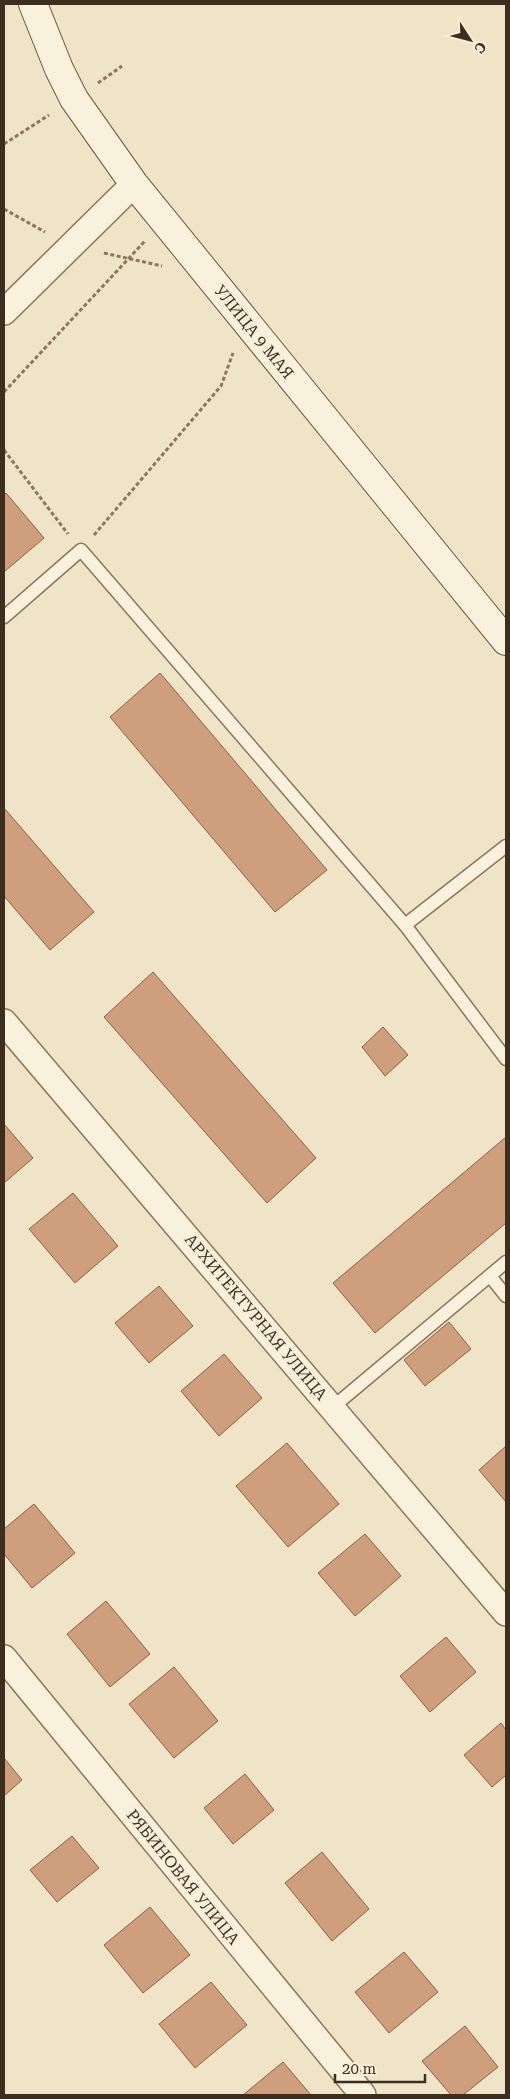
<svg xmlns="http://www.w3.org/2000/svg" width="510" height="2099" viewBox="0 0 510 2099" font-family="'Roboto Serif',serif">
  <rect width="100%" height="100%" fill="#f0e4c8"/>
  <g fill="#cf9f7d" stroke="#8d5f41">
    <polygon points="6,493 44,538 4,572 4,495"/>
    <polygon points="160,673 327,870 275,912 110,717"/>
    <polygon points="4,808 94,912 50,950 4,896"/>
    <polygon points="153,972 316,1158 267,1203 104,1017"/>
    <polygon points="383,1027 408,1055 385,1076 362,1047"/>
    <polygon points="4,1124 33,1158 4,1183"/>
    <polygon points="506,1137 506,1223 375,1333 333,1283"/>
    <polygon points="73,1193 118,1246 75,1283 29,1229"/>
    <polygon points="159,1286 193,1326 149,1363 115,1323"/>
    <polygon points="449,1322 471,1349 425,1386 404,1360"/>
    <polygon points="224,1354 262,1398 219,1436 181,1391"/>
    <polygon points="287,1443 339,1504 288,1547 236,1486"/>
    <polygon points="506,1446 506,1502 479,1470"/>
    <polygon points="34,1504 75,1553 32,1588 4,1554 4,1529"/>
    <polygon points="365,1534 401,1576 355,1616 318,1573"/>
    <polygon points="106,1601 150,1654 110,1687 67,1634"/>
    <polygon points="446,1637 476,1672 430,1712 400,1676"/>
    <polygon points="174,1667 218,1721 174,1758 129,1704"/>
    <polygon points="501,1723 506,1730 506,1775 492,1787 464,1755"/>
    <polygon points="4,1758 22,1780 4,1796"/>
    <polygon points="245,1774 274,1810 233,1844 204,1808"/>
    <polygon points="72,1836 99,1868 57,1902 30,1870"/>
    <polygon points="322,1852 369,1909 332,1941 285,1883"/>
    <polygon points="150,1907 190,1955 143,1993 104,1945"/>
    <polygon points="404,1952 438,1992 389,2033 355,1992"/>
    <polygon points="211,1982 247,2025 195,2068 159,2024"/>
    <polygon points="465,2026 498,2067 463,2095 451,2095 422,2061"/>
    <polygon points="283,2062 311,2095 243,2095"/>
  </g>
  <g fill="none" stroke-linecap="round" stroke-linejoin="round">
    <g stroke="#8d765c" stroke-width="15">
      <g id="service">
        <polyline points="4,617 81,550 405,925"/>
        <polyline points="506,846 405,925 506,1059"/>
        <polyline points="490,1276 506,1296"/>
        <polyline points="333,1407 506,1262"/>
      </g>
    </g>
    <g stroke="#8d765c" stroke-width="28">
      <g id="minor">
        <polyline points="4,312 134,184"/>
        <polyline points="4,1022 506,1613"/>
        <polyline points="4,1658 363,2095"/>
      </g>
    </g>
    <g stroke="#6f573f" stroke-width="30">
      <polyline id="secondary" points="33,4 59,69 74,99 134,184 506,641"/>
    </g>
    <g stroke="#8d765c" stroke-width="3" stroke-dasharray="4 2.5" stroke-linecap="butt">
      <polyline points="98,83 122,66"/>
      <polyline points="4,144 49,115"/>
      <polyline points="4,209 45,232"/>
      <polyline points="104,253 162,266"/>
      <polyline points="4,392 145,241"/>
      <polyline points="4,450 68,534"/>
      <polyline points="94,535 221,386 233,353"/>
    </g>
    <use href="#service" stroke="#faf1dc" stroke-width="12"/>
    <use href="#minor" stroke="#faf1dc" stroke-width="25"/>
    <use href="#secondary" stroke="#faf1dc" stroke-width="28"/>
  </g>
  <g text-anchor="middle" dominant-baseline="central" stroke-width="4.5" stroke-linejoin="round" paint-order="stroke">
    <g font-size="16" fill="#3d2e20" stroke="#f7eed8">
      <text transform="translate(254 332) rotate(51)">УЛИЦА 9 МАЯ</text>
      <text transform="translate(256 1317) rotate(50)">АРХИТЕКТУРНАЯ УЛИЦА</text>
      <text transform="translate(183 1877) rotate(51)">РЯБИНОВАЯ УЛИЦА</text>
    </g>
  </g>
  <rect width="510" height="2099" fill="none" stroke="#3d2e20" stroke-width="10"/>
  <g transform="translate(470 40) rotate(126)" stroke="#f7eed8" stroke-width="4" paint-order="stroke">
  <path d="M0-4L9 19L0 12L-9 19Z" fill="#3d2e20"/>
  <text y="-8" font-size="14" font-weight="bold" text-anchor="middle" fill="#3d2e20">С</text>
  </g>
  <path d="M335 2074v8h90v-8" fill="none" stroke="#3d2e20" stroke-width="2.5"/>
  <text x="342" y="2074" font-size="15" fill="#3d2e20" stroke="#f7eed8" stroke-width="4" paint-order="stroke">20 m</text>
</svg>
